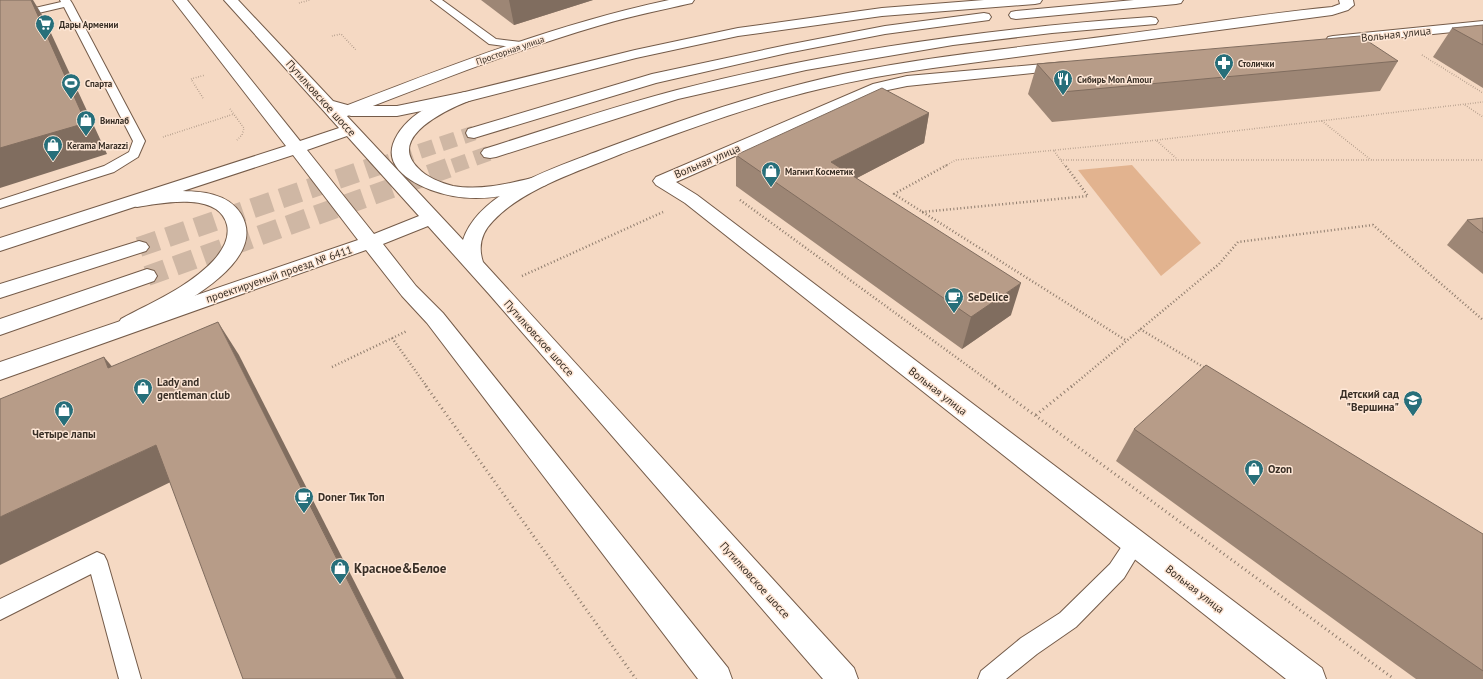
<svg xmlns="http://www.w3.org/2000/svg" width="1483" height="679" viewBox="0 0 1483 679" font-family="'PT Sans',sans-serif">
  <rect width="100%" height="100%" fill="#f5d9c3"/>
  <polygon fill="#e2b38f" points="1132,165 1201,243 1161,276 1078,170"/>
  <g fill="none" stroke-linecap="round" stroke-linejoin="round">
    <g stroke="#cfb7a4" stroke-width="15" stroke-dasharray="15 8" stroke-linecap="butt">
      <polyline points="376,166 474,133"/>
      <polyline points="453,166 490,153"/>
    </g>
    <g stroke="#cfb7a4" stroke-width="20" stroke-dasharray="20 10" stroke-linecap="butt">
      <polyline points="139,247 379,165"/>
      <polyline points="147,276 456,165"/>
    </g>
    <g stroke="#745b49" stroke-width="2">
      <g id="lane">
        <polygon points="60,0 70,0 72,3 145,141 138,157 114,172 0,208 0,200 104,166 129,152 133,141 64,7 0,22 0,16 61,2"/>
        <polygon points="431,0 442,0 496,39 521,42 526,45 521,48 489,44"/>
        <polygon points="1135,534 1142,537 1145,543 1124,578 1076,627 1037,654 1006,679 978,679 981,671 1021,638 1060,613 1110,564 1128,537"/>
        <polygon points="97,552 104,555 107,561 141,679 119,679 91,574 0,620 0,599"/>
      </g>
    </g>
    <g stroke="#745b49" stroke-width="2">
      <g id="street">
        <path d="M669,0H694L692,3C661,10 631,16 601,25C512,51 427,85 342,118L336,120L330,118L328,115L330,112C441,69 552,25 669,0Z"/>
        <polygon points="1483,21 1483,29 1333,44 1328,43 1326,40 1328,37 1333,36"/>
        <polygon points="1066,62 1071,63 1073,66 1071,69 907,86 883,91 676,182 697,195 1322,668 1326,679 1286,679 685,203 656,185 653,181 656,177 873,84 907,76"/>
        <path d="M465,92L471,94L473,97L471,100C448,109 386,137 418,168C426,177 441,183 453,186C483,191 511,183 540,176L546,177L549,181L546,185C517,194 484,202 453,196C431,192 383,175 393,144C403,116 438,99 465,92Z"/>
        <path d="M178,191C201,191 228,193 241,214C271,264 169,311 137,329L129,332L121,329L118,324L121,319C152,302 189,287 214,260C222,251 230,238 227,225C219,191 161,203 137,207L131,205L128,201L131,197L137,195Z"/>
      </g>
    </g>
    <g stroke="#745b49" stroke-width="2">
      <g id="secondary">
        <path d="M173,0H187L300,141L339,128L224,0H238L333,101L351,106H397L465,92L635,50L738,28L882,8L984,0H1042L1040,3L1035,4L882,16L738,36L636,58L465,102L397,116H351L345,114L463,240C479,191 557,167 601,150C681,120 760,92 843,74C933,55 1026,47 1117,35C1188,26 1260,14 1332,7L1340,4L1339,0H1353L1354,5L1348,10L1332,15L933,68C895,73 857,80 820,89C752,105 686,130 621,154C580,171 524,188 493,221C481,233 478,247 483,262L854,668L858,679H823L489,294L428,226L383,244L416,286L443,313L728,668L732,679H698L427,323L402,296L366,250L0,380V362L358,240L293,155L0,251V238L286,146ZM347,136L419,216L374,234L307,150Z"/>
        <polygon points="1134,0 1183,0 1181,3 1176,4 1016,19 1011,18 1009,15 1011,12 1016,11"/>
        <polygon points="984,13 989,14 991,17 989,20 885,34 787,53 656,83 474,138 468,137 466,133 468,129 652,74 787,45 885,26"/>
        <path d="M1151,17L1156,18L1158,21L1156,24L1052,33L953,45L806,70L678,99L496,157L490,158L484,157L481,153L484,149C548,129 612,107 677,90C832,50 992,28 1151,17Z"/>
        <polygon points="139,241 146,243 149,247 146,251 0,298 0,284"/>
        <polygon points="147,269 154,271 157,276 154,281 0,335 0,319"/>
      </g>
    </g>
    <g stroke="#8e7c6d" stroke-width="1.5" stroke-dasharray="0.5 2" stroke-linecap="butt">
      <polyline points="299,3 310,0"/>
      <polyline points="332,36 341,34 356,50"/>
      <polyline points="1422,55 1483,93"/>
      <polyline points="203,98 191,79 205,75"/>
      <polyline points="1465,105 1483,117"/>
      <polyline points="230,109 244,128 242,135 236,141"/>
      <polyline points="1322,121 1371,160"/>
      <polyline points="163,137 234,114"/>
      <polyline points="1157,141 1177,159"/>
      <polyline points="1054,151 1065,166"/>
      <polyline points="1061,160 1483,160"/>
      <polyline points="945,166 956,160 1157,140 1483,102"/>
    </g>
    <g stroke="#8e7c6d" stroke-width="2.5" stroke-dasharray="1 2.5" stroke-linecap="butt">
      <polyline points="947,165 894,194 1127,341"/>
      <polyline points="740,200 997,387"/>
      <polyline points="922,212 1088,196 1065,165"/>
      <polyline points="522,276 663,212"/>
      <polyline points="1140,329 1205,368"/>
      <polyline points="392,338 427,387"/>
      <polyline points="332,367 407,331"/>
      <polyline points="1071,387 1219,264 1238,242 1373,225 1483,320"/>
    </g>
    <g stroke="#8e7c6d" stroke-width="3" stroke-dasharray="1 3.5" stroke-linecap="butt">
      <polyline points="426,386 636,679"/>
      <polyline points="995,386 1394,679"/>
      <polyline points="1036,415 1072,386"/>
    </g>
    <use href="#lane" fill="#fff" fill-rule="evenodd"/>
    <use href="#street" fill="#fff" fill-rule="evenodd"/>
    <use href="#secondary" fill="#fff" fill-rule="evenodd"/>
  </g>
  <g fill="#9d8675">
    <polygon points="481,0 593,0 514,25"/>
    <polygon points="1483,25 1483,88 1433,57 1452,28"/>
    <polygon points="1398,61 1380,91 1052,122 1028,94 1037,64"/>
    <polygon points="929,113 924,143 857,178 1011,315 962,349 736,186 736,155"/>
    <polygon points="1483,218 1483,274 1447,245 1467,220"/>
    <polygon points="1134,429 1483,534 1483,679 1416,679 1116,461"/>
  </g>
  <g fill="#806d5f">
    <polygon points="31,0 33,0 44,18 107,154 0,188 0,148"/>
    <polygon points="509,0 593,0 514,25"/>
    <polygon points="929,113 924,143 828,193 831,162"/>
    <polygon points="1021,283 1011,315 962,349 971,317"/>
    <polygon points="218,322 239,355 404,679 397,679"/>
    <polygon points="104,357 131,389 108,368"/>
    <polygon points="156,445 183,476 0,565 0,517"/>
  </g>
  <g fill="#b79c88" stroke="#806d5f">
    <polygon points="0,0 31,0 86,123 0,148"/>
    <polygon points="1483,25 1483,45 1452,28"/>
    <polygon points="1360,36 1398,61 1062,92 1037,64"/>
    <polygon points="882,88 929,113 831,162 1021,283 971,317 736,155"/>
    <polygon points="1483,218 1483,233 1467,220"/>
    <polygon points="218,322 397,679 243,679 156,445 0,517 0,399 104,357 108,368"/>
    <polygon points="1206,365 1483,534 1483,671 1134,429"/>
  </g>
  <defs>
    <g id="supermarket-pin" transform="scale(1)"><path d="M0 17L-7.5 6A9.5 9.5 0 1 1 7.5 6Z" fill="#276f7a" stroke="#fee7d6"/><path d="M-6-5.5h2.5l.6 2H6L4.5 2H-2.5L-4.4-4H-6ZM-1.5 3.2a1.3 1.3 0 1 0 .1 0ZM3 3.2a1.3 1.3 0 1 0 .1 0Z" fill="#fff"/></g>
    <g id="pharmacy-pin" transform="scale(1)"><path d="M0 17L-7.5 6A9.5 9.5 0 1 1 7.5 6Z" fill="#276f7a" stroke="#fee7d6"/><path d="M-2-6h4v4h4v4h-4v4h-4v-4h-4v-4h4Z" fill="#fff"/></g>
    <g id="restaurant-pin" transform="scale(1)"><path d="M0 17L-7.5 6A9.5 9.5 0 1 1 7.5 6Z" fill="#276f7a" stroke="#fee7d6"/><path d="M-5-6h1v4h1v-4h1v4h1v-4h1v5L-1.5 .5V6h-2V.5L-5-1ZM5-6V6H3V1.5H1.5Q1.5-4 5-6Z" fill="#fff"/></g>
    <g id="stadium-pin" transform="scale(1)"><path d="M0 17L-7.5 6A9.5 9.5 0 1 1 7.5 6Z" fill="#276f7a" stroke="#fee7d6"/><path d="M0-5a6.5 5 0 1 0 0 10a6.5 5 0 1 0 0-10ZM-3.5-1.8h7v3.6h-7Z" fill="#fff"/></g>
    <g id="shop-pin" transform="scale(1)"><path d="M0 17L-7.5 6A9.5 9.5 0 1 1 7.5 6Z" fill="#276f7a" stroke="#fee7d6"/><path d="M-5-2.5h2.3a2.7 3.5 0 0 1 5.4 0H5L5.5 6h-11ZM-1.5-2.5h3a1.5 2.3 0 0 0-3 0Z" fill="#fff"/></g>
    <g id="cafe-pin" transform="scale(1)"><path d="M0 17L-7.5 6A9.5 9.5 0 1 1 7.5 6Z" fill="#276f7a" stroke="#fee7d6"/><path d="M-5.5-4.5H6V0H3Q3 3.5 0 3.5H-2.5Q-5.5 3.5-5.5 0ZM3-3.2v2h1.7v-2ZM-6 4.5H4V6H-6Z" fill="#fff"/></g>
    <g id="school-pin" transform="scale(1)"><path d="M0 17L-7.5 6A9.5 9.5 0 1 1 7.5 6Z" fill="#276f7a" stroke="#fee7d6"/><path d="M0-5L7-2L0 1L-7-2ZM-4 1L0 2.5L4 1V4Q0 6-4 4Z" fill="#fff"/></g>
  </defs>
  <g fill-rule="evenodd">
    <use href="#supermarket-pin" x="45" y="24"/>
    <use href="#pharmacy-pin" x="1224" y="63"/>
    <use href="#restaurant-pin" x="1063" y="79"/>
    <use href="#stadium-pin" x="71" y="83"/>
    <use href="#shop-pin" x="86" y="120"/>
    <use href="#shop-pin" x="53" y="145"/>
    <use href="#shop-pin" x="771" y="171"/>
    <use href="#cafe-pin" x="954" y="297"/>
    <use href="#shop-pin" x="143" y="388"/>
    <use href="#school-pin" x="1413" y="400"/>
    <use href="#shop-pin" x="64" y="410"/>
    <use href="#shop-pin" x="1254" y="469"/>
    <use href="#cafe-pin" x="304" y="497"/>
    <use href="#shop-pin" x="340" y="568"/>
  </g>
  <g text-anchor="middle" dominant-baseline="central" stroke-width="3" stroke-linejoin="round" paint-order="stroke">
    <g font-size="9" font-weight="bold" fill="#392f26" stroke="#fee7d6" text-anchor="start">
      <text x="59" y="24">Дары Армении</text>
      <text x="1238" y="63">Столички</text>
      <text x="1077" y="79">Сибирь Mon Amour</text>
      <text x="85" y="83">Спарта</text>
      <text x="100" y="120">Винлаб</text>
      <text x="67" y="145">Kerama Marazzi</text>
      <text x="785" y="171">Магнит Косметик</text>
    </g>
    <g font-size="9" fill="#392f26" stroke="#fee7d6">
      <text transform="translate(510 50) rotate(-19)">Просторная улица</text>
    </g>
    <g font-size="11" fill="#392f26" stroke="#fee7d6">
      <text transform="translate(1396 34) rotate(-6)">Вольная улица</text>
      <text transform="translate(321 98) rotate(48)">Путилковское шоссе</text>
      <text transform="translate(707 161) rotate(-23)">Вольная улица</text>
      <text transform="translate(279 274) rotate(-19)">проектируемый проезд № 6411</text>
      <text transform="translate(539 338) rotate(48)">Путилковское шоссе</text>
      <text transform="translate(938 391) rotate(38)">Вольная улица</text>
      <text transform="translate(755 580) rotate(48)">Путилковское шоссе</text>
      <text transform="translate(1195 589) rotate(38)">Вольная улица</text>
    </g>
    <g font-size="11" font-weight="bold" fill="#392f26" stroke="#fee7d6" text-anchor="start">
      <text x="968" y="297">SeDelice</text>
      <text x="157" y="382">Lady and<tspan x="157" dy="13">gentleman club</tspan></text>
      <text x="1399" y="394" text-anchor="end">Детский сад<tspan x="1399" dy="13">"Вершина"</tspan></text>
      <text x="64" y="434" text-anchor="middle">Четыре лапы</text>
      <text x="1268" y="469">Ozon</text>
      <text x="318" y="497">Doner Тик Топ</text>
    </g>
    <g font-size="13" font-weight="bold" fill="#392f26" stroke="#fee7d6" text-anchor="start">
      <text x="354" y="568">Красное&amp;Белое</text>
    </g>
  </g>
</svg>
